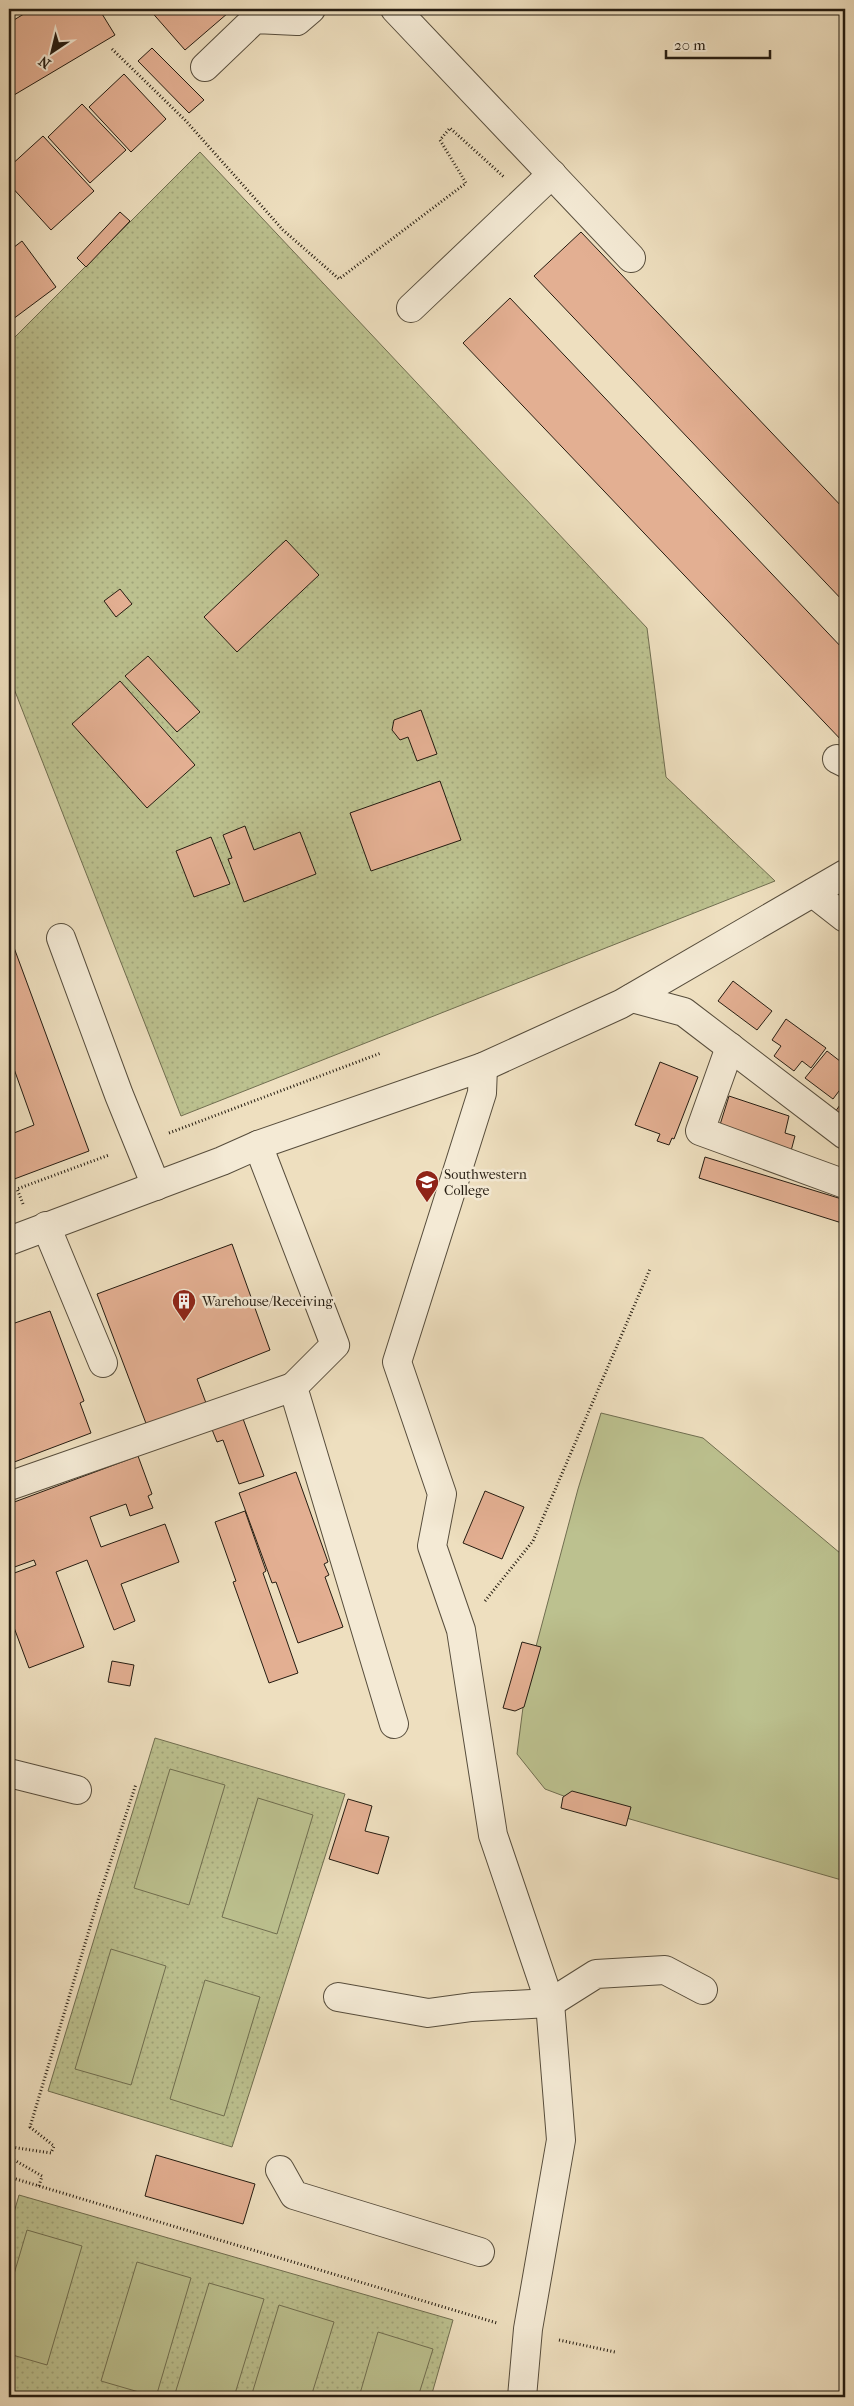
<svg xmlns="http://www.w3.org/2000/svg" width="854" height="2406" viewBox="0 0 854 2406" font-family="'IM FELL French Canon',serif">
  <defs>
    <pattern id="park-dots" width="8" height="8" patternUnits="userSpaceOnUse" patternTransform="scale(1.25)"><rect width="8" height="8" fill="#bcc18f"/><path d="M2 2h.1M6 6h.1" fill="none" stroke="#a1a57a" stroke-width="1.8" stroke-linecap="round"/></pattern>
  </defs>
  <rect width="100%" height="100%" fill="#eedfbf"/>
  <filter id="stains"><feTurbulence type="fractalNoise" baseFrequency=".004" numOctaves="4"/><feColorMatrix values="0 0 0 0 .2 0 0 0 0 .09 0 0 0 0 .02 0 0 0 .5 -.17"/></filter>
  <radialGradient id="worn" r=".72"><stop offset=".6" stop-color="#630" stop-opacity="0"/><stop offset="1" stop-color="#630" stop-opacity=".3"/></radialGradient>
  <g fill="url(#park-dots)" stroke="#706e50">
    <polygon points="200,152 647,628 666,777 775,881 181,1116 9,676 9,343"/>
    <polygon points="155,1738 345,1794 232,2147 48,2091"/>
    <polygon points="19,2195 453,2320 431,2397 9,2397 9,2230"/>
  </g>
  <g fill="#bcc18f" stroke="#706e50">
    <polygon points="601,1413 703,1438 840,1553 845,1565 845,1881 609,1813 545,1789 517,1754 526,1684 578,1489"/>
    <polygon points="170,1769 225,1785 189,1905 134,1888"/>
    <polygon points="258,1798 313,1815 277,1934 222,1917"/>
    <polygon points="111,1949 166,1966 131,2085 75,2069"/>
    <polygon points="205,1980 260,1997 224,2116 170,2099"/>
    <polygon points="27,2230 82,2246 47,2365 9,2354 9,2291"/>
    <polygon points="137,2262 191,2278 156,2397 101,2381"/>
    <polygon points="209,2283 264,2299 234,2397 174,2397"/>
    <polygon points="279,2305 334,2322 311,2397 251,2397"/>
    <polygon points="378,2332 433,2349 418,2397 359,2397"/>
  </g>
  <g fill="#e3af92" stroke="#251c11">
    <polygon points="32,9 99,9 115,35 9,98 9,23"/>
    <polygon points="149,9 224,9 228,13 185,50"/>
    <polygon points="152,48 204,100 189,113 138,61"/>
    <polygon points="124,74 166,119 131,152 89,107"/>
    <polygon points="82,104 126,150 90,183 48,137"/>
    <polygon points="43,136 94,191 51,230 9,184 9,167"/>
    <polygon points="120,212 130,221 86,267 77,258"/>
    <polygon points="581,232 845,510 845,603 534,276"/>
    <polygon points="22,241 56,287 9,322 9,251"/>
    <polygon points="510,298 845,651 845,744 463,343"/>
    <polygon points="286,540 319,575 237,652 204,617"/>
    <polygon points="120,589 132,604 116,617 104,601"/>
    <polygon points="148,656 200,712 177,732 125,676"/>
    <polygon points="120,681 195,765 147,808 72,724"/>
    <polygon points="421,710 437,754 417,761 408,737 400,740 392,730 394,720"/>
    <polygon points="440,781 461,840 371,871 350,813"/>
    <polygon points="245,826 254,850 300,832 316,874 244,902 228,859 232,858 223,835"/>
    <polygon points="211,837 230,884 194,897 176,851"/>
    <polygon points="9,934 89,1151 9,1181 9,1135 34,1125 9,1055"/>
    <polygon points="733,981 772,1011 757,1030 718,1001"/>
    <polygon points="786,1019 826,1048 811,1068 802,1061 794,1071 774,1056 781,1046 772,1040"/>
    <polygon points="827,1051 845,1065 845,1083 833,1099 805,1078"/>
    <polygon points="660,1062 698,1077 674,1139 672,1138 669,1145 657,1141 660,1134 635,1125"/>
    <polygon points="729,1096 789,1116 785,1133 795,1136 791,1151 719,1128"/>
    <polygon points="845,1098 845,1129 830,1119"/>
    <polygon points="705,1157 845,1200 845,1224 699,1178"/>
    <polygon points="232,1244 270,1350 197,1379 206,1403 147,1426 97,1294"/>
    <polygon points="50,1311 84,1401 80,1403 91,1433 9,1464 9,1325"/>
    <polygon points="242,1416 264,1476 239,1484 223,1440 217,1442 211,1427"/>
    <polygon points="138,1456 152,1494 148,1496 153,1508 130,1516 126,1504 90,1517 101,1547 165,1524 179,1562 121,1584 135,1621 114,1630 87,1560 56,1572 84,1647 29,1668 9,1614 9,1575 36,1565 34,1560 9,1569 9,1504"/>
    <polygon points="296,1472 328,1562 324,1564 329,1575 325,1577 343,1627 298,1643 276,1582 272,1583 239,1493"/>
    <polygon points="485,1491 524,1507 502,1559 463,1543"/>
    <polygon points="245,1511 266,1571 263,1573 298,1673 269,1683 233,1582 236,1581 215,1522"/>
    <polygon points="522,1642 541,1647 524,1707 515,1711 503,1708"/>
    <polygon points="112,1661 134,1665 130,1686 108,1682"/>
    <polygon points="572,1791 631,1807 626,1826 561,1808 563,1797"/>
    <polygon points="348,1799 372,1806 365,1831 389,1837 378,1874 329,1859"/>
    <polygon points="156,2155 255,2184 243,2224 145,2196"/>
  </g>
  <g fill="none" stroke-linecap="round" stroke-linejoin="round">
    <g stroke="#574d3c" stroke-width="30">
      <g id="minor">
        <polyline points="395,9 631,258"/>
        <polyline points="205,67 255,19 297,21 311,9"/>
        <polyline points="411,308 552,174"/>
        <polyline points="837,759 845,763"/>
        <polyline points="813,893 845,918"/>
        <polyline points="61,938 119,1095 156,1186"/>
        <polyline points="632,998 684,1012 845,1135"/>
        <polyline points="730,1047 700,1131 845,1184"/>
        <polyline points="483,1067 482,1093 397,1362 442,1494 432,1546 461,1630 493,1835 550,2003 561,2140 528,2329 522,2397"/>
        <polyline points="258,1145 335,1345 293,1387 394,1724"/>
        <polyline points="46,1226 103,1363"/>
        <polyline points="9,1241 222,1161 258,1145 483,1067 621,1004 845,874"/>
        <polyline points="9,1486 293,1387"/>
        <polyline points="9,1773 77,1790"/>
        <polyline points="338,1997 428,2013 472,2007 550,2003 596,1974 665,1970 703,1990"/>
        <polyline points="280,2170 294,2195 480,2252"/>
      </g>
    </g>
    <g stroke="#251c11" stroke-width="3" stroke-dasharray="1 2.5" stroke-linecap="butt">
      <polyline points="112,49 186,121 283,230 339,279 466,183 440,140 450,128 504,177"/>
      <polyline points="169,1133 381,1053"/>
      <polyline points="23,1204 17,1189 109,1155"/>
      <polyline points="485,1601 533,1541 650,1269"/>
      <polyline points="9,2177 497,2323"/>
      <polyline points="39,2186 42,2176 9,2157 11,2147 51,2153 54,2146 30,2127 99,1897 136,1784"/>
      <polyline points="559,2340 615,2352"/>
    </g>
    <use href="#minor" stroke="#f4ead5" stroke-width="28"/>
  </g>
  <defs>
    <g id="university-pin" transform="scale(1.25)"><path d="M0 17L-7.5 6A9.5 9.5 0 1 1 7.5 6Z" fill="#8f2418" stroke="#f4ead5"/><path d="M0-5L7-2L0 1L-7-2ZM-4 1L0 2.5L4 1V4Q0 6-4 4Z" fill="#fff"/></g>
    <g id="building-pin" transform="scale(1.25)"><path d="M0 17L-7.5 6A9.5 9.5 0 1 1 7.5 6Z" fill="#8f2418" stroke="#f4ead5"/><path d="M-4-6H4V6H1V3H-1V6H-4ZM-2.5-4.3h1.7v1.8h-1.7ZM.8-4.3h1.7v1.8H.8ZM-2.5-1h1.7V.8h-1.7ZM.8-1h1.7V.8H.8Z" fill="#fff"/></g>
  </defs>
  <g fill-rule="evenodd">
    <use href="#university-pin" x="427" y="1182"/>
    <use href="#building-pin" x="184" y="1301"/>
  </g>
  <g text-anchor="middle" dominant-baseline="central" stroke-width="5" stroke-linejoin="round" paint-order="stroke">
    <g font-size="14" fill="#251c11" stroke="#f4ead5" text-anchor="start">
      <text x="444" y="1174">Southwestern<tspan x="444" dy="16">College</tspan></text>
      <text x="202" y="1301">Warehouse/Receiving</text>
    </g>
  </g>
  <rect width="854" height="2406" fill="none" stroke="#eedfbf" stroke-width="30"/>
  <rect x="10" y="10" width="834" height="2386" fill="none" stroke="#251c11" stroke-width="2.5"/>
  <rect x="15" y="15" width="824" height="2376" fill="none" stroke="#251c11"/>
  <g transform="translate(52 52) rotate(215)" stroke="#f4ead5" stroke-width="4" paint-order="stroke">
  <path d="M0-4L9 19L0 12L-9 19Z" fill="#251c11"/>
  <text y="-8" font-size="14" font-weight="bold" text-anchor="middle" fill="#251c11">N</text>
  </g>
  <path d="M666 50v8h104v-8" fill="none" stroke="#251c11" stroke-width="2.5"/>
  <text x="674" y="50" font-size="15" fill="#251c11" stroke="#f4ead5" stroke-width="4" paint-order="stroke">20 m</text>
  <rect width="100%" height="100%" filter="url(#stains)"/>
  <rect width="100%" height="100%" fill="url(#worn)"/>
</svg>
